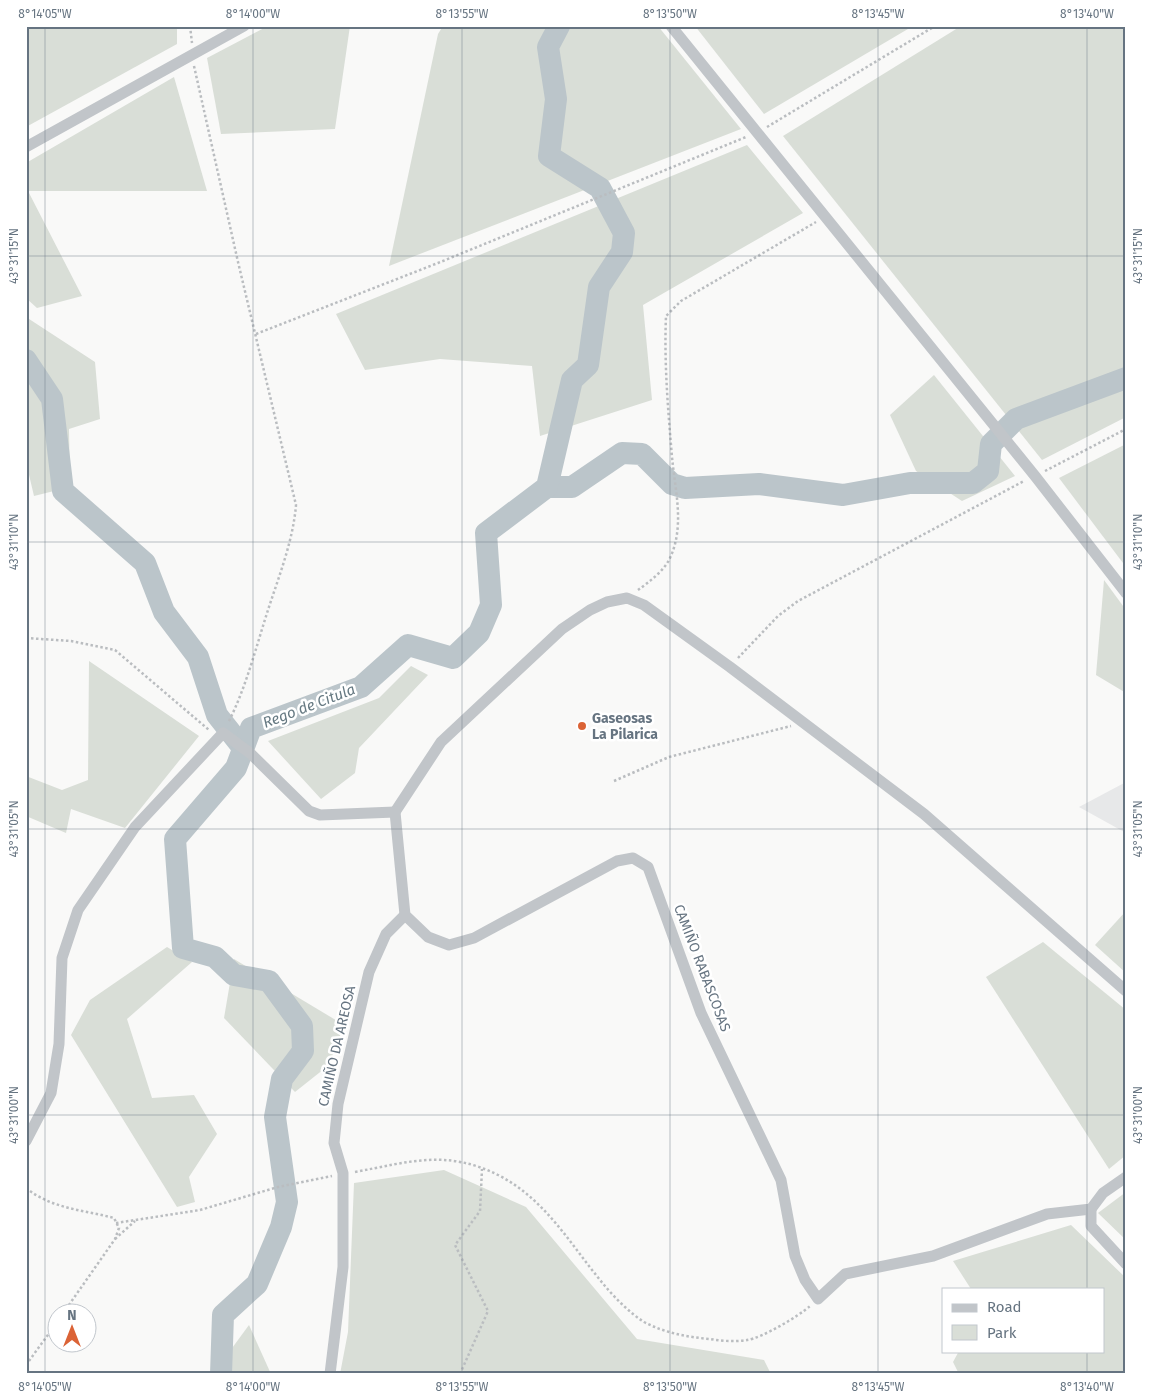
<svg xmlns="http://www.w3.org/2000/svg" width="1152" height="1400" viewBox="0 0 1152 1400" font-family="'Fira Sans',sans-serif">
  <rect width="100%" height="100%" fill="#f9f9f8"/>
  <polygon fill="#e7e8e9" points="1126,782 1126,833 1079,807"/>
  <g fill="#d9ded7">
    <polygon points="26,26 177,26 177,44 26,127"/>
    <polygon points="268,26 350,26 335,129 221,134 207,58"/>
    <polygon points="443,26 658,26 741,129 389,266 438,34"/>
    <polygon points="695,26 913,26 764,114"/>
    <polygon points="961,26 1126,26 1126,417 1042,460 783,136"/>
    <polygon points="174,77 207,191 28,191 82,296 37,308 26,298 26,163"/>
    <polygon points="747,145 803,213 643,305 652,400 540,436 532,366 440,359 365,370 336,314"/>
    <polygon points="26,317 95,362 100,419 69,429 70,487 34,496 26,462"/>
    <polygon points="934,375 1015,476 962,501 916,471 890,415"/>
    <polygon points="1126,444 1126,567 1059,478"/>
    <polygon points="1104,580 1126,610 1126,693 1096,675"/>
    <polygon points="89,661 199,736 125,828 71,809 66,833 26,816 26,776 62,790 88,780"/>
    <polygon points="411,666 428,675 359,748 355,773 321,799 268,741 379,698"/>
    <polygon points="1126,911 1126,973 1095,945"/>
    <polygon points="1043,942 1126,1010 1126,1155 1109,1169 986,977"/>
    <polygon points="167,947 192,962 127,1019 152,1098 194,1095 217,1134 189,1177 195,1202 177,1207 71,1035 90,1000"/>
    <polygon points="234,959 344,1025 329,1065 295,1092 224,1018"/>
    <polygon points="444,1170 526,1207 637,1339 764,1360 771,1374 340,1374 348,1332 354,1183"/>
    <polygon points="1126,1192 1126,1240 1098,1213"/>
    <polygon points="1071,1225 1126,1278 1126,1374 959,1374 953,1362 959,1351 1103,1351 1103,1289 971,1289 953,1261"/>
    <polygon points="249,1325 271,1374 213,1374"/>
  </g>
  <g fill="none" stroke-linecap="round" stroke-linejoin="round">
    <g stroke="#bbc5ca" stroke-width="22">
      <polyline points="26,360 52,399 63,491 145,563 164,612 198,657 217,715 243,748"/>
      <polyline points="547,487 572,487 622,453 642,454 672,484 685,488 759,484 843,495 910,483 973,483 988,471 991,444 1016,419 1126,378"/>
      <polyline points="221,1374 223,1315 257,1284 281,1227 287,1202 275,1117 282,1079 303,1051 302,1026 269,981 234,975 215,957 183,948 175,839 236,768 251,728 361,687 408,645 453,658 479,633 491,605 486,533 547,487 572,380 588,365 599,287 622,252 624,233 600,188 549,156 556,99 548,47 559,26"/>
    </g>
    <g stroke="#babdc0" stroke-width="2.5" stroke-dasharray="2.5 2.5" stroke-linecap="butt">
      <polyline points="190,26 192,43"/>
      <path d="M194,66L238,262L296,505C293,541 279,576 268,610C256,647 246,688 228,723"/>
      <polyline points="767,127 935,26"/>
      <polyline points="256,334 438,263 746,137"/>
      <polyline points="1045,471 1126,429"/>
      <path d="M638,590C649,582 664,571 670,558C685,526 675,490 672,457C668,410 664,362 666,316L681,301L816,222"/>
      <polyline points="26,638 71,641 115,650 209,730"/>
      <polyline points="738,658 778,616 798,601 1024,481"/>
      <polyline points="614,781 669,757 791,726"/>
      <path d="M355,1172C409,1162 446,1149 498,1175C546,1199 572,1247 605,1286C616,1299 630,1313 644,1322C665,1333 687,1337 710,1339C722,1341 735,1342 747,1340C762,1338 799,1316 810,1306"/>
      <path d="M26,1188C52,1209 84,1210 114,1218L119,1228L115,1239L64,1312"/>
      <polyline points="116,1223 200,1210 278,1187 332,1176"/>
      <polyline points="115,1239 135,1221"/>
      <polyline points="26,1365 58,1321"/>
      <polyline points="460,1374 488,1311 455,1245 480,1211 482,1169"/>
    </g>
    <g stroke="#c1c5c9" stroke-width="11">
      <polyline points="671,26 1035,476 1126,593"/>
      <polyline points="26,147 244,26"/>
      <polyline points="395,812 441,742 562,629 590,610 607,602 627,598 644,605 730,667 924,814 1126,991"/>
      <polyline points="26,1141 51,1093 59,1044 62,958 78,910 135,827 223,733 250,753 309,811 320,815 395,812 405,915 428,937 449,945 474,938 617,861 633,858 648,867 701,1013 781,1180 795,1256 805,1280 818,1299 845,1274 933,1256 1047,1214 1091,1209 1103,1193 1126,1177"/>
      <polyline points="1091,1209 1091,1226 1126,1264"/>
      <polyline points="330,1374 343,1267 343,1173 334,1143 338,1104 369,972 386,934 405,915"/>
    </g>
  </g>
  <path fill="none" stroke="#667481" stroke-width="1" stroke-opacity="0.45" d="M45,26V1374M253,26V1374M462,26V1374M670,26V1374M878,26V1374M1087,26V1289M26,256H1126M26,542H1126M26,829H1126M26,1115H1126M1087,1351V1374"/>
  <circle fill="#db6336" stroke="#fff" stroke-width="2" cx="582" cy="726" r="5"/>
  <g text-anchor="middle" dominant-baseline="central" stroke-width="5" stroke-linejoin="round" paint-order="stroke">
    <g font-size="14" font-weight="bold" fill="#667481" stroke="#fff" text-anchor="start">
      <text x="592" y="718">Gaseosas<tspan x="592" dy="16">La Pilarica</tspan></text>
    </g>
    <g font-size="14" fill="#667481" stroke="#fff">
      <text transform="translate(702 968) rotate(69)">CAMIÑO RABASCOSAS</text>
      <text transform="translate(337 1046) rotate(-77)">CAMIÑO DA AREOSA</text>
    </g>
    <g font-size="15" font-style="italic" fill="#667982" stroke="#fff">
      <text transform="translate(309 706) rotate(-21)">Rego de Citula</text>
    </g>
  </g>
  <rect width="1152" height="1400" fill="none" stroke="#ffffff" stroke-width="55"/>
  <rect x="942" y="1288" width="162" height="65" fill="#ffffff" stroke="#c2c7cd"/>
  <rect x="952" y="1304" width="25" height="8" fill="#c1c5c9" stroke="#c2c7cd"/>
  <text x="987" y="1312" font-size="15" fill="#667481">Road</text>
  <rect x="952" y="1325" width="25" height="15" fill="#d9ded7" stroke="#c2c7cd"/>
  <text x="987" y="1338" font-size="15" fill="#667481">Park</text>
  <g transform="translate(72 1328)"><circle r="24" fill="#ffffff" stroke="#c2c7cd"/>
  <path d="M0-4L9 19L0 12L-9 19Z" fill="#db6336"/>
  <text y="-8" font-size="14" font-weight="bold" text-anchor="middle" fill="#667481">N</text>
  </g>
  <rect x="28" y="28" width="1096" height="1344" fill="none" stroke="#667481" stroke-width="2"/>
  <g font-size="12" text-anchor="middle" fill="#667481">
    <text x="45" y="18">8°14'05"W</text>
    <text x="253" y="18">8°14'00"W</text>
    <text x="462" y="18">8°13'55"W</text>
    <text x="670" y="18">8°13'50"W</text>
    <text x="878" y="18">8°13'45"W</text>
    <text x="1087" y="18">8°13'40"W</text>
    <text transform="translate(14 256) rotate(-90)" y="4">43°31'15"N</text>
    <text transform="translate(1138 256) rotate(-90)" y="4">43°31'15"N</text>
    <text transform="translate(14 542) rotate(-90)" y="4">43°31'10"N</text>
    <text transform="translate(1138 542) rotate(-90)" y="4">43°31'10"N</text>
    <text transform="translate(14 829) rotate(-90)" y="4">43°31'05"N</text>
    <text transform="translate(1138 829) rotate(-90)" y="4">43°31'05"N</text>
    <text transform="translate(14 1115) rotate(-90)" y="4">43°31'00"N</text>
    <text transform="translate(1138 1115) rotate(-90)" y="4">43°31'00"N</text>
    <text x="45" y="1391">8°14'05"W</text>
    <text x="253" y="1391">8°14'00"W</text>
    <text x="462" y="1391">8°13'55"W</text>
    <text x="670" y="1391">8°13'50"W</text>
    <text x="878" y="1391">8°13'45"W</text>
    <text x="1087" y="1391">8°13'40"W</text>
  </g>
</svg>
